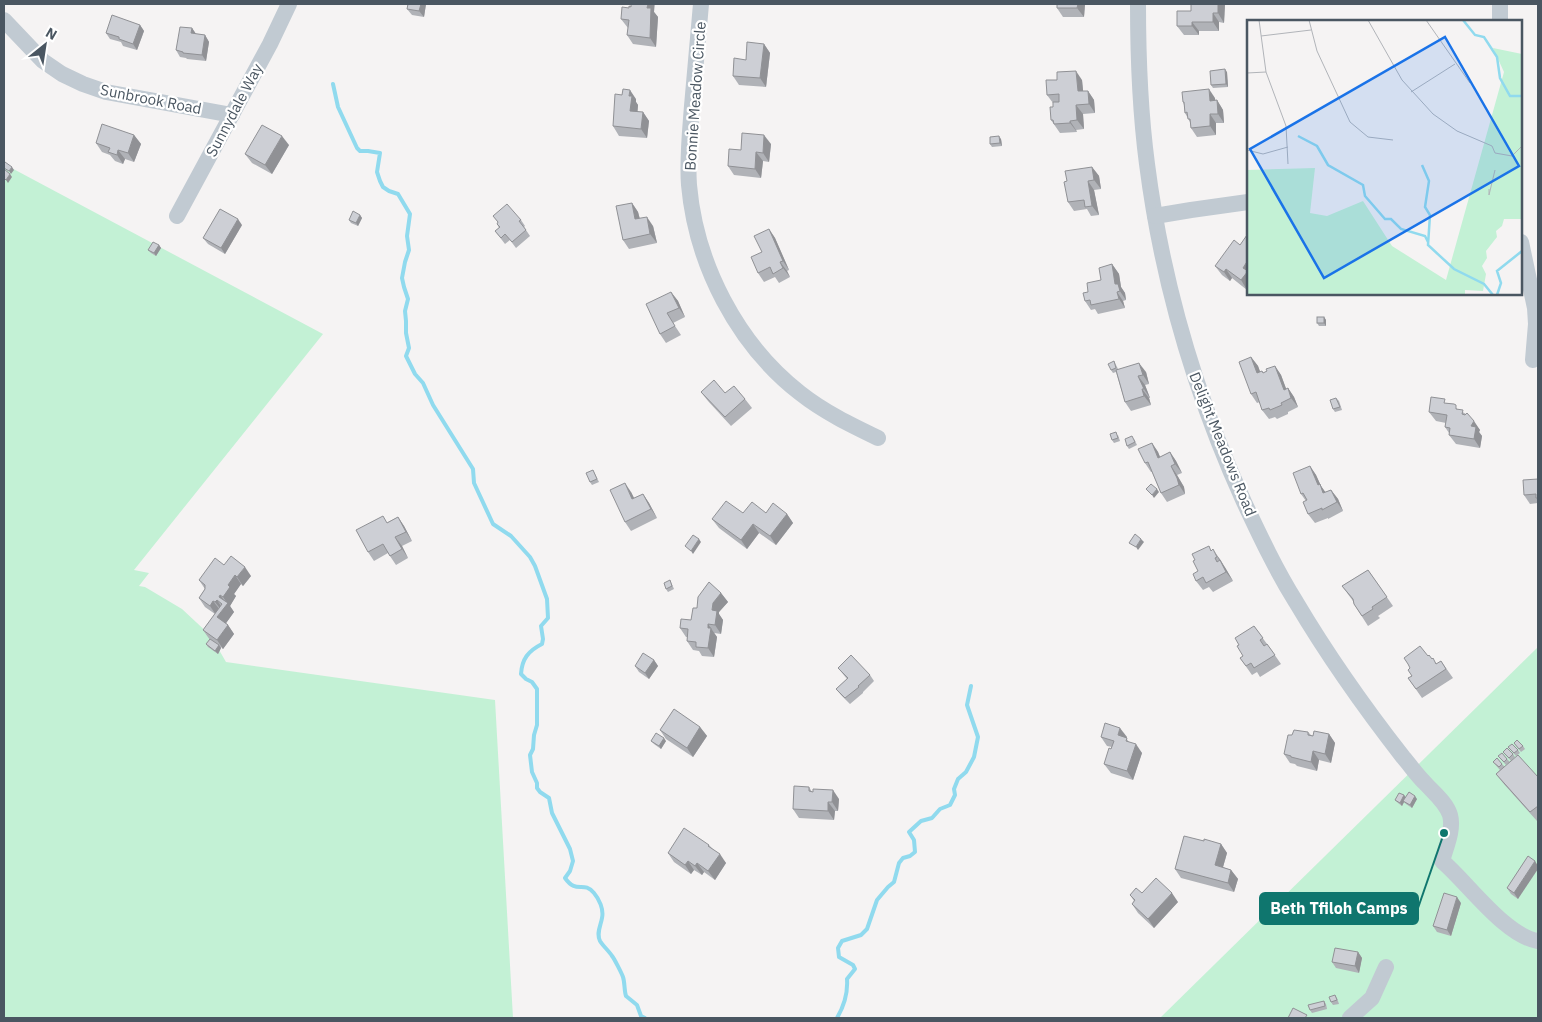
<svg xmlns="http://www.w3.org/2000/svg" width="1542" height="1022" viewBox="0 0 1542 1022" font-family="'IBM Plex Sans',sans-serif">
  <rect width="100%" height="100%" fill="#f5f3f3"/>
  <g fill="#c3f1d5">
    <polygon points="4,164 323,334 134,570 149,573 139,586 145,587 182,609 211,636 226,662 495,700 513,1018 4,1018"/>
    <polygon points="1538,647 1538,1018 1160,1018"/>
  </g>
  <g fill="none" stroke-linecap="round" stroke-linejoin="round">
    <g stroke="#90daee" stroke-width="4">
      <path d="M333,84L338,107L357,148L360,151H368L380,153L377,172L380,181L383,187L389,191L398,194L410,214L407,236L409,250L405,262L402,278L404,287L408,299L405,311L406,321V333L409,348L406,356L415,374L423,383L433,405L473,469L474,483L493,524L511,536L530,557L535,566L547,599L548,618L541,626L543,639L542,644C528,651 522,659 521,674L526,679L532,682L537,689V725L534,735L533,749L530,755L532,772L537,783V788L540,792L549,798L552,813L570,849L573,861L570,871L565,878C577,895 583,880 594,893C599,899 604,909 602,918C601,925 596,933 600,941C603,946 609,951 612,956C614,958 622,974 623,977C625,983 624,990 626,996L637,1005L641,1016L645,1018"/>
      <path d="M837,1018C844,1006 848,993 847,979L855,969L853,965L839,957L838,948L842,941L861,935L867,929L877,900L888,887L894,882L899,863L903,858L910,856L915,852L914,840L909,832L921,821L932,818L940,809L950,805L955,795L954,789L958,779L966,772L974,757L978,737L967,705L971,686"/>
    </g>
    <g stroke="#c1cad2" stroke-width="16">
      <path d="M701,4C698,38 695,72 692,106C690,132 687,159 689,185C696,264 737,344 800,393C824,412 851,425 878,438"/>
      <path d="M1138,4C1138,57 1140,111 1147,164C1162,281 1195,394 1244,502C1260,536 1276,570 1296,602C1328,656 1364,707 1403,757C1410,765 1416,774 1424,782C1433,792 1446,802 1450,815C1454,829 1446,847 1442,861C1467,882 1505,936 1538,941"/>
      <polyline points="1500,4 1500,21"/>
      <polyline points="4,20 43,61 62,74 83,84 106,92 232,115"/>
      <polyline points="177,216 270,44 289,4"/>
      <polyline points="1155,216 1191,210 1248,202"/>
      <polyline points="1521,242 1535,308 1536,324 1533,360"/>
      <polyline points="1350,1018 1372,998 1386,967"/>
    </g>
  </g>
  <g fill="#b0b2b7">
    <polygon points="408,4 426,4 424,17 412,15 407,9"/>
    <polygon points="1057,4 1085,4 1084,17 1063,17 1057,8"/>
    <polygon points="1191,4 1231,4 1225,4 1224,23 1219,22 1219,31 1199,31 1199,35 1184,35 1177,26 1191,11"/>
    <polygon points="655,5 654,12 658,17 656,47 633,44 627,35 628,28 621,19 631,7"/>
    <polygon points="140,25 144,31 137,50 123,46 121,42 110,39 106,33"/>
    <polygon points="192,28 196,34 205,35 209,42 206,61 187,59 186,58 180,57 176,50"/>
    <polygon points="764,44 770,53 766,87 739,85 733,76 746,60"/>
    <polygon points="1227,72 1228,87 1213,88 1211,85"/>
    <polygon points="1082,80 1083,91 1088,91 1094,100 1095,113 1083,114 1084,129 1076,130 1077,132 1060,133 1051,120 1053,107 1053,103 1047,95"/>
    <polygon points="1215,98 1215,101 1217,100 1223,110 1224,123 1216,123 1216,135 1197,137 1191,128 1190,122 1185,113 1184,105 1183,102"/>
    <polygon points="636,99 636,102 638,105 637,112 643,112 649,121 647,138 619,136 613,126"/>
    <polygon points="134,135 141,144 134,162 125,159 123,164 115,161 110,155 102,152 96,143"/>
    <polygon points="1001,139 1002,146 992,147 990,144"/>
    <polygon points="771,144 769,162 763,161 761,178 734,175 728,166 741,150"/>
    <polygon points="289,145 272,174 252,163 245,154"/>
    <polygon points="1092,167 1099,176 1101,189 1094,190 1099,215 1091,216 1087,209 1074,211 1068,202 1067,181"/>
    <polygon points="632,203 638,212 640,219 653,226 657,243 629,249 623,240"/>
    <polygon points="360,215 362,218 358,226 351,223 349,220"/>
    <polygon points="493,216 521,220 525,226 524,227 530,236 516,248 510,240 505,244 495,231 499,228 497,224 498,222"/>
    <polygon points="242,225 225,254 208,244 203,238"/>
    <polygon points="769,229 775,238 789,270 787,271 790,277 779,283 775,277 764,282 758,273 762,252"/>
    <polygon points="1248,236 1248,288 1247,290 1232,278 1230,281 1222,275 1215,266 1240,245"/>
    <polygon points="159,245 161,248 156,256 151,253 148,250"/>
    <polygon points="1112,264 1119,274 1121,287 1125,293 1126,300 1123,301 1125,308 1098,314 1095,309 1091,310 1085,301 1088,292 1101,280"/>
    <polygon points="671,292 678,301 685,317 673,323 681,335 666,343 660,334"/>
    <polygon points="1324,317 1326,320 1326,326 1319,326 1317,323"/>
    <polygon points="1251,357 1258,366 1260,372 1262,371 1263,373 1267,371 1275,366 1281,375 1286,389 1288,388 1294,397 1298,407 1288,412 1288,414 1277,419 1275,417 1269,419 1262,410 1260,402 1257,403 1251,394"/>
    <polygon points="1114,361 1118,369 1146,372 1149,384 1145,385 1150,398 1149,398 1151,405 1131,411 1125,402 1116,372 1113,373 1111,370"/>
    <polygon points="701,392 725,393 745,399 752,408 731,426 708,401"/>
    <polygon points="1336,398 1339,401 1342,410 1335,412 1333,409"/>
    <polygon points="1447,403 1466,414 1480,430 1479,432 1482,436 1480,448 1456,444 1449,435 1449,433 1445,427 1446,423 1436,421 1429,412"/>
    <polygon points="1118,435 1120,441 1114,443 1112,440"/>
    <polygon points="1134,439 1137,445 1129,449 1127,446"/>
    <polygon points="1152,443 1158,452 1160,457 1170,452 1176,461 1182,473 1177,475 1184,487 1185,494 1167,502 1161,493 1152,472 1151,472 1145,463"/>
    <polygon points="1310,466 1316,475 1321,486 1325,492 1331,490 1338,499 1343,511 1328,519 1328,518 1315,523 1308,514 1306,501 1301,494"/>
    <polygon points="593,470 599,482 592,485 590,482"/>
    <polygon points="1538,479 1538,503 1530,504 1524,495"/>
    <polygon points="631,492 634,498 643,494 649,503 657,518 631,531 625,522"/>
    <polygon points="766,513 787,514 793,523 776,545 759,533 747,549 719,528 712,519"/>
    <polygon points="398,517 404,526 412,541 402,546 408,558 396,565 388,553 374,561 368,552 388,522"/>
    <polygon points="1212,550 1220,559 1233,581 1213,592 1209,587 1203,590 1196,581 1198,571 1195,560"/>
    <polygon points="224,565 251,576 243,586 241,584 234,594 236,596 230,606 234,612 226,623 228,625 234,634 223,649 221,647 221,648 218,654 208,647 206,644 210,640 203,630 215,614 205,607 199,598 205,589 199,580"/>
    <polygon points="1368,570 1393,606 1378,616 1380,618 1368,626 1354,604 1353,601 1342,586"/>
    <polygon points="670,580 674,589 668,592 666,589"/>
    <polygon points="721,593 728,602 719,612 719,614 723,620 721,634 714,633 717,637 714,657 702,656 699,651 693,650 687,641 687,637 686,637 680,628 691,620 697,608"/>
    <polygon points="1254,626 1267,644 1281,664 1260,677 1257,672 1252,675 1240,658 1243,656 1239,645"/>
    <polygon points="1428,656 1432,659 1437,664 1441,661 1453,678 1422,698 1408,678 1412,676 1410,668"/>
    <polygon points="654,660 658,666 649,679 639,672 635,666"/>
    <polygon points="838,668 870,675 874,681 863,692 863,693 850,704 841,695 836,689 847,679"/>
    <polygon points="700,727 707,736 693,757 666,739 660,730"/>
    <polygon points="1308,732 1311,735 1313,736 1329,734 1335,743 1331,763 1319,760 1317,771 1297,766 1295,764 1290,763 1284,754 1292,735"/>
    <polygon points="1101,737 1127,737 1126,738 1129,742 1142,753 1133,780 1111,773 1104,764 1112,747 1107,746"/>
    <polygon points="651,741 666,741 661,749 654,744"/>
    <polygon points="1514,743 1523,746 1525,749 1521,752"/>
    <polygon points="1508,747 1518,750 1520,753 1516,756"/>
    <polygon points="1503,752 1513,754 1515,757 1511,761"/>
    <polygon points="1498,756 1507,759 1510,762 1506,765"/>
    <polygon points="1493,762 1502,764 1505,767 1538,777 1538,820 1537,821 1503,783 1496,774 1500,770"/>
    <polygon points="809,787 812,792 839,799 838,811 835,811 834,820 799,818 793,809"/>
    <polygon points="1404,795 1406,798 1417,799 1412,808 1406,804 1404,802 1402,806 1398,803 1395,800"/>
    <polygon points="1204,841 1221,844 1227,853 1223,867 1231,870 1238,879 1234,892 1181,878 1175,869"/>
    <polygon points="709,845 726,863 715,880 704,872 702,875 694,870 691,874 674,862 668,853"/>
    <polygon points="1528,856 1518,899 1511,894 1507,888"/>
    <polygon points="1142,893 1178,902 1154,928 1138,913 1132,904 1134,901 1130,895"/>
    <polygon points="1461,903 1451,936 1437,932 1433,926"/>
    <polygon points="1358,952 1362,958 1359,973 1336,968 1332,962"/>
    <polygon points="1335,995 1337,998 1339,1004 1333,1005 1331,1002"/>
    <polygon points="1324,1001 1326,1004 1327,1009 1312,1013 1310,1010"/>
  </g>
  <g fill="#909195">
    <polygon points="421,4 426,4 424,17 419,11"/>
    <polygon points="648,4 654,4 654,12 658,17 656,47 650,38 647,8"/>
    <polygon points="1078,4 1085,4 1084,17 1077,8"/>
    <polygon points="1218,4 1225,4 1224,23 1218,13"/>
    <polygon points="1213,13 1219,22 1219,31 1213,22"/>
    <polygon points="1192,22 1199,31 1199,35 1192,26"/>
    <polygon points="140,25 144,31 137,50 133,44"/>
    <polygon points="192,28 196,34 191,33"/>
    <polygon points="205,35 209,42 206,61 202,55"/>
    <polygon points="764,44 770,53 766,87 760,78"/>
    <polygon points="1225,69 1227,72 1228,87 1226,84"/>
    <polygon points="1076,71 1082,80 1084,100 1078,91"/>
    <polygon points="1209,89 1215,98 1216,110 1210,101"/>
    <polygon points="630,90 636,99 636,102 638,105 637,120 630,111 629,96"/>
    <polygon points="1088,91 1094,100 1095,113 1089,104"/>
    <polygon points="1217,100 1223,110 1224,123 1218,114"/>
    <polygon points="1076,105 1083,114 1084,129 1077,120"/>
    <polygon points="643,112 649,121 647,138 641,129"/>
    <polygon points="1210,114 1216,123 1216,135 1210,126"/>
    <polygon points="1070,121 1076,130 1077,132 1070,123"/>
    <polygon points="134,135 141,144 134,162 128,153"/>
    <polygon points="764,135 771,144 769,162 763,153"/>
    <polygon points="282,136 289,145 272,174 265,165"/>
    <polygon points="999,136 1001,139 1002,146 1000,143"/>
    <polygon points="118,150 125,159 123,164 117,155"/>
    <polygon points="756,152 763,161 761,178 755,169"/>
    <polygon points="12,167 14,170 11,174 9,171"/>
    <polygon points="1092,167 1099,176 1101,189 1094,180"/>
    <polygon points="10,174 12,177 8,183 6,180"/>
    <polygon points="1088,181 1094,190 1099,215 1092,206"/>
    <polygon points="632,203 638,212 642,228 635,219"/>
    <polygon points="360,215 362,218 358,226 356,223"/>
    <polygon points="647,217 653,226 657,243 650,234"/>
    <polygon points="238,219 242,225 225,254 221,248"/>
    <polygon points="769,229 775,238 789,270 783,261"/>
    <polygon points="159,245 161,248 156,256 154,253"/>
    <polygon points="1248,260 1248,288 1247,290 1241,280 1243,268"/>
    <polygon points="780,262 787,271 790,277 783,268"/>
    <polygon points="1112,264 1119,274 1121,287 1125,293 1126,300 1115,284"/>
    <polygon points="1226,269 1232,278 1230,281 1224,272"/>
    <polygon points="671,292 678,301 685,317 679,308"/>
    <polygon points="1117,292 1123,301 1125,308 1119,299"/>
    <polygon points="1324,317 1326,320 1326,326 1324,323"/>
    <polygon points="1251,357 1258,366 1264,382 1257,373"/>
    <polygon points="1139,363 1146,372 1149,384 1143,375"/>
    <polygon points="1275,366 1281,375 1290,399 1284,390"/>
    <polygon points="1138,376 1145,385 1150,398 1144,389"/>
    <polygon points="1288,388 1294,397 1298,407 1291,398"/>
    <polygon points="1142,389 1149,398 1151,405 1144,396"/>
    <polygon points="1474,421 1480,430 1479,432 1482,436 1480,448 1474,439 1471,426"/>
    <polygon points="1152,443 1158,452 1164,467 1158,458"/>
    <polygon points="1170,452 1176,461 1182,473 1175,464"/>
    <polygon points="1171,466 1177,475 1184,487 1185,494 1179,485"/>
    <polygon points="1310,466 1316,475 1321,486 1326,493 1330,502 1318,485"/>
    <polygon points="625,483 631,492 639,508 632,499"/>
    <polygon points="1157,489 1159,492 1154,498 1152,495"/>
    <polygon points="1331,490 1338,499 1343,511 1337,502"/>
    <polygon points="643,494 649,503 657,518 651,509"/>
    <polygon points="787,514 793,523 776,545 770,536"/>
    <polygon points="398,517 404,526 412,541 406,532"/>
    <polygon points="753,524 759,533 747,549 741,540"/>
    <polygon points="395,537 402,546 408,558 402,549"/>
    <polygon points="699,539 701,542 693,554 691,551"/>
    <polygon points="1141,539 1144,542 1138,550 1136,547"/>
    <polygon points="1213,549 1226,569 1233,581 1226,572"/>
    <polygon points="245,567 251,576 243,586 237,577"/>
    <polygon points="235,575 241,584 234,594 236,596 230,606 234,612 224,626 217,617 222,611 215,602 217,600 223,609 219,597 220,595 227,604 227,603 223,597 228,585"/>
    <polygon points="721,593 728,602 719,612 719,614 723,620 721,634 715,625 712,610 713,603"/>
    <polygon points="213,601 220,610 216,615 210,606"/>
    <polygon points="708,624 717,637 714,657 708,648"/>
    <polygon points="228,625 234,634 223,649 217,640"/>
    <polygon points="219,645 221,648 218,654 215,651"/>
    <polygon points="654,660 658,666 649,679 645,673"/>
    <polygon points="700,727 707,736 693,757 687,748"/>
    <polygon points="1120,728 1127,737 1124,744 1118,735"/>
    <polygon points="1329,734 1335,743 1331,763 1325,754"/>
    <polygon points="664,738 666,741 661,749 659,746"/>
    <polygon points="1136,744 1142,753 1133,780 1127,771"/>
    <polygon points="1313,751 1319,760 1317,771 1311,762"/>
    <polygon points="833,790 839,799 838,811 832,802"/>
    <polygon points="1404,795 1406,798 1402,806 1400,803"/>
    <polygon points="1415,796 1417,799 1412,808 1410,805"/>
    <polygon points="828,802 835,811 834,820 828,811"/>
    <polygon points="1221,844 1227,853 1221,874 1215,865"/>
    <polygon points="720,854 726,863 715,880 708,871"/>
    <polygon points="688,861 694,870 691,874 685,865"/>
    <polygon points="1535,861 1538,866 1538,869 1518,899 1514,893"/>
    <polygon points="697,863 704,872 702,875 695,866"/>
    <polygon points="1231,870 1238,879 1234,892 1228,883"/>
    <polygon points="1172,893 1178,902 1154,928 1148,919"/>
    <polygon points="1457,897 1461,903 1451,936 1447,930"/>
    <polygon points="1358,952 1362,958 1359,973 1355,966"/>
  </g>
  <g fill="#cdcfd5" stroke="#909195">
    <polygon points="408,4 421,4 419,11 407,9"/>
    <polygon points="631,4 648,4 647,8 651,8 650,38 627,35 629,20 621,19 622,7 629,8 629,6 631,7"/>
    <polygon points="1057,4 1078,4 1077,8 1057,8"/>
    <polygon points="1191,4 1218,4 1218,13 1213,13 1213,22 1192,22 1192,26 1177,26 1177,11 1191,11"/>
    <polygon points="112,15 140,25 133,44 119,39 119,37 106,33"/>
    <polygon points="180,27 192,28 191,33 205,35 202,55 183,53 183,52 176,50"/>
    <polygon points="747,42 764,44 760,78 733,76 734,58 746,60"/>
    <polygon points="1225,69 1226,84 1211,85 1210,71"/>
    <polygon points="1076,71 1078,91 1088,91 1089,104 1076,105 1077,120 1070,121 1070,123 1054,124 1053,120 1051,120 1050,107 1053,107 1053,102 1059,102 1059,94 1047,95 1046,80 1057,80 1057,72"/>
    <polygon points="623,89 630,90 629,96 632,96 630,111 643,112 641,129 613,126 615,94 622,95"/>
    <polygon points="1209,89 1210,101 1217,100 1218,114 1210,114 1210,126 1191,128 1190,119 1188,119 1187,112 1185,113 1184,102 1183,102 1182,92"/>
    <polygon points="102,124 134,135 128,153 118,150 117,155 108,152 110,148 96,143"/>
    <polygon points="262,125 282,136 265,165 245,154"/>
    <polygon points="742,133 764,135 763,153 756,152 755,169 728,166 729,149 741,150"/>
    <polygon points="999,136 1000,143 990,144 990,137"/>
    <polygon points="5,162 12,167 9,171 4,168 4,163"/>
    <polygon points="1092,167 1094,180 1088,181 1092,206 1085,207 1084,200 1068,202 1064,182 1067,181 1065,171"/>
    <polygon points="4,169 10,174 6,180 4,178"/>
    <polygon points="632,203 635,219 647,217 650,234 623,240 616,206"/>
    <polygon points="507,204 521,220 519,221 526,230 512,242 505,234 501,238 495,231 500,227 497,224 498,222 493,216"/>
    <polygon points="220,209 238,219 221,248 203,238"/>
    <polygon points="353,211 360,215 356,223 349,220"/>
    <polygon points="769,229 783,261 780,262 783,268 773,274 770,267 758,273 751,257 762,252 754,236"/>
    <polygon points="1247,235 1248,236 1248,260 1243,268 1248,271 1241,280 1226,269 1224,272 1215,266 1234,240 1240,245"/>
    <polygon points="153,242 159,245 154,253 148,250"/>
    <polygon points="1112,264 1115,284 1118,284 1120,291 1117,292 1119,299 1091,305 1090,300 1085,301 1083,293 1088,292 1087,283 1101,280 1099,268"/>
    <polygon points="671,292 679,308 667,313 675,326 660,334 646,304"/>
    <rect x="1317" y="317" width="7" height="6"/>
    <polygon points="1251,357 1257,373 1262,371 1263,373 1267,371 1266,369 1275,366 1284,390 1288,388 1291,398 1281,403 1282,405 1270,410 1269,408 1262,410 1256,392 1251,394 1239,362"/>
    <polygon points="1114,361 1116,368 1111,370 1108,364"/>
    <polygon points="1139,363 1143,375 1138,376 1144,389 1142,389 1144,396 1125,402 1116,370"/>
    <polygon points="714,380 725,393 734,386 745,399 725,417 701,392"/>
    <polygon points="1431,397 1445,399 1444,403 1454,404 1456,405 1456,409 1463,410 1462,414 1465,415 1467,413 1474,421 1471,426 1476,427 1474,439 1449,435 1450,428 1445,427 1447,415 1429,412"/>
    <polygon points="1336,398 1340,407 1333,409 1330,400"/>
    <polygon points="1116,432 1118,438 1112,440 1110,434"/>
    <polygon points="1132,436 1135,442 1127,446 1125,439"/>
    <polygon points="1152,443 1158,458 1170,452 1175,464 1171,466 1177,478 1179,485 1161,493 1148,462 1145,463 1138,449"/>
    <polygon points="1310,466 1318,485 1320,484 1323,493 1331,490 1337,502 1322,510 1322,508 1308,514 1303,502 1307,500 1303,493 1301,494 1293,473"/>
    <polygon points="593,470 597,479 590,482 586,473"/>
    <polygon points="1538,479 1538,498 1536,498 1536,494 1524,495 1523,480"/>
    <polygon points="625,483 632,499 643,494 651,509 625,522 610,490"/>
    <polygon points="1151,484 1157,489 1152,495 1146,489"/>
    <polygon points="726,501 743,513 752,502 766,513 773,503 787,514 770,536 753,524 741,540 712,519"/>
    <polygon points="383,516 387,523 398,517 406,532 395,537 402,549 390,556 383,544 368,552 356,530"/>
    <polygon points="1135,534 1141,539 1136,547 1129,543"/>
    <polygon points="693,535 699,539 691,551 685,546"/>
    <polygon points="1209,546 1211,551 1213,549 1217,557 1215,558 1217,562 1220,560 1226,572 1206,583 1203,577 1196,581 1193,574 1198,571 1193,561 1195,560 1192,554"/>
    <polygon points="231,556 245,567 237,577 235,575 228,585 230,587 223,597 220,595 219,597 228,603 217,617 228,625 217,640 203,630 222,604 217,600 215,602 213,601 210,606 199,598 205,589 205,585 199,580 215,558 224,565"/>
    <polygon points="1368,570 1387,597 1372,607 1373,609 1362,616 1354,604 1353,599 1342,586"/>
    <polygon points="670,580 672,586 666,589 664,583"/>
    <polygon points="709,582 721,593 713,603 712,610 717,611 715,625 708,624 708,628 711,628 708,648 696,647 696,642 687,641 688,629 680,628 681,619 691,620 693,608 697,608 698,597"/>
    <polygon points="1254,626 1263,638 1260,640 1264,646 1267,644 1275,655 1254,668 1251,663 1246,666 1240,658 1243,656 1237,646 1239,645 1235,638"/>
    <polygon points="210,639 219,645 215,651 206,644"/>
    <polygon points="1420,646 1428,656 1429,655 1432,659 1433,658 1436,664 1441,661 1446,669 1416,689 1408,678 1412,676 1408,670 1410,668 1408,664 1404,658"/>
    <polygon points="643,653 654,660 645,673 635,666"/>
    <polygon points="851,655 870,675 858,686 859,687 845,698 836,689 848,678 838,668"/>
    <polygon points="674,709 700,727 687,748 660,730"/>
    <polygon points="1105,723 1120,728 1118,735 1127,738 1126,741 1136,744 1127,771 1104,764 1109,748 1111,749 1114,741 1101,737"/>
    <polygon points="1294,730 1308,732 1308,735 1313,736 1314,731 1329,734 1325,754 1313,751 1311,762 1291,757 1291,756 1284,754 1288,735 1292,735"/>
    <polygon points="656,733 664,738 659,746 651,741"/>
    <polygon points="1517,740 1523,746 1519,749 1514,743"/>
    <polygon points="1512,744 1518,750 1514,753 1508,747"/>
    <polygon points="1507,748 1513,754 1509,758 1503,752"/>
    <polygon points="1502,753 1507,759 1504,762 1498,756"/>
    <polygon points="1518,755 1538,777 1538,806 1530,812 1496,774"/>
    <polygon points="1497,758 1502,764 1499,767 1493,762"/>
    <polygon points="794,786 809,787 809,791 813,792 813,789 833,790 832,802 828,802 828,811 793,809"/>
    <polygon points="1409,792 1415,796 1410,805 1403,801"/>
    <polygon points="1399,793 1404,795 1400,803 1395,800"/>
    <polygon points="684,828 709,845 708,846 720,854 708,871 697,863 695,866 688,861 685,865 668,853"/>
    <polygon points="1184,836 1204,841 1204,839 1221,844 1215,865 1231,870 1228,883 1175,869"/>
    <polygon points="1528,856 1535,861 1514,893 1507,888"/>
    <polygon points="1156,878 1172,893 1148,919 1132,904 1135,900 1130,895 1136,888 1142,893"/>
    <polygon points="1444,893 1457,897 1447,930 1433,926"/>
    <polygon points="1335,948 1358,952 1355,966 1332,962"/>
    <polygon points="1335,995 1337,1000 1331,1002 1329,997"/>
    <polygon points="1324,1001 1325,1006 1310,1010 1308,1005"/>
    <polygon points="1293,1008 1307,1015 1305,1018 1288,1018"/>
  </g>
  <g text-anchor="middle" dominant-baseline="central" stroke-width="4.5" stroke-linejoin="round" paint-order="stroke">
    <g font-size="15" fill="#4a5661" stroke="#fff">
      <text transform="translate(695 96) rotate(-86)">Bonnie Meadow Circle</text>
      <text transform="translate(151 99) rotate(11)">Sunbrook Road</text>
      <text transform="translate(234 110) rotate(-62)">Sunnydale Way</text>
      <text transform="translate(1223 444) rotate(68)">Delight Meadows Road</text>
    </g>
  </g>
  <g transform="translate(1247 20)">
    <rect width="275" height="275" fill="#f5f3f3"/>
    <path d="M246,28L275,34V199H257L255,206L249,211L250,217L239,231L240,238L235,246L239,254L236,271L218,270V275H0V150L68,148L63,193L80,196L116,181L145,226L199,260L257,52Z" fill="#c3f1d5"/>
    <path fill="none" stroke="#90daee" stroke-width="2.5" d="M216,0L228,15L237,17L250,37L253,58L263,76H275M51,116L70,126L81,145L116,165L118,176L138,199H144L154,209L178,216L181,222M175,145L182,161L178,187L183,195L181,225L207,249L237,264L246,275M250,275L254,263L250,251L275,231"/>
    <path fill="none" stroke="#b1b4b9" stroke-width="1" d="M12,0L19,52L39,106L41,144M62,0L70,31L103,102L121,117L146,120M121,0L155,60L186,94L210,111L245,126L248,133L265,136L275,126M179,0L223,63M14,16L64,10M0,53L19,52M164,72L208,44M0,130L16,134L41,127M242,169V175L248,150"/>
    <path fill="#1a73e8" fill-opacity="0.15" stroke="#1a73e8" stroke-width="2.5" d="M198,17L272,146L77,258L3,129Z"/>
    <rect width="275" height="275" fill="none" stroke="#4a5661" stroke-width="2.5"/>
  </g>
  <path fill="none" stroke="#0f766e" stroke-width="2" d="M1444 833L1418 908"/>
  <circle fill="#0f766e" stroke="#fff" stroke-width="2" cx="1444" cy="833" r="5"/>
  <rect fill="#0f766e" stroke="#0f766e" stroke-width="2" x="1260" y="893" width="158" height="31" rx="5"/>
  <g font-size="16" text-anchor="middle" font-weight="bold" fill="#fff">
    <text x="1339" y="914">Beth Tfiloh Camps</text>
  </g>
  <rect width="1542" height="1022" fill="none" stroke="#4a5661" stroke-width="10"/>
  <g transform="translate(45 45) rotate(30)" stroke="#ffffff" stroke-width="4" paint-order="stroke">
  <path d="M0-4L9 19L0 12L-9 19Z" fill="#4a5661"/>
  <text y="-8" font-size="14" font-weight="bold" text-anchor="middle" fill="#4a5661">N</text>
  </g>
</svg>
